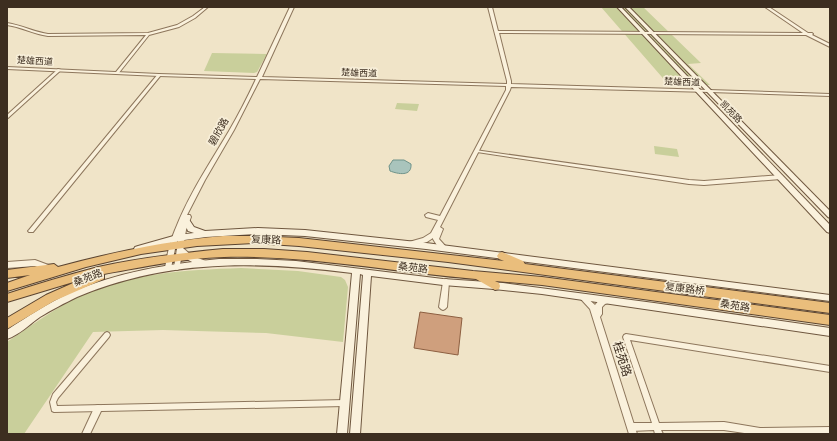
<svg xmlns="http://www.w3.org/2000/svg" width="837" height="441" viewBox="0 0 837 441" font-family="Bitter,'Noto Sans SC',serif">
  <rect width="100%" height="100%" fill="#f0e4c8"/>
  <g fill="#c9cf9b">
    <polygon points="601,7 643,7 701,63 688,64 710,85 668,84"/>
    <polygon points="212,53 267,54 257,72 254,73 204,71"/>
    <polygon points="397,103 419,104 417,111 395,109"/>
    <polygon points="654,146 677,149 679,157 655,154"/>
    <path d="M241,268L298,271L341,277L345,280L348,287L343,342L266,333L163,330L93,332L24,434H7V342C29,327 51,311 74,299C125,273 185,270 241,268Z"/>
  </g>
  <path fill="#a9c4bc" stroke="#6f938a" d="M393,160H404L411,164C412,177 398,174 390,171L389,166Z"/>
  <polygon fill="#cf9f7d" stroke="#8d5f41" points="420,312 462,318 458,355 414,348"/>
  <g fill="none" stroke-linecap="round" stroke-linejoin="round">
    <g stroke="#8d765c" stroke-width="2">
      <g id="minor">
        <path d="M205,7H208L195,18L179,27L149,35L118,74H117L115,73L116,72L146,35L48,36C34,34 21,27 7,25V23C21,25 34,32 48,34L148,33L177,25L193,16Z"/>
        <polygon points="58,69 61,70 8,118 7,118 7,115"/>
        <polygon points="158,74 161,75 33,232 29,232 28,231 29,230"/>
        <polygon points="709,90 830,94 830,96 710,92 709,92"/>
        <polygon points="475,150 689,180 704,181 781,175 783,177 781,179 704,185 689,184 477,152 475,151"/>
        <polygon points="107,332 109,333 110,335 109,337 58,398 56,402 57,406 345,400 347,401 348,403 347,405 345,406 54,412 52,411 50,402 53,394 105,333"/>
        <polygon points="626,334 830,366 830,372 630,340 659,423 724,422 760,428 830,427 830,434 751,434 724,430 661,430 663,434 655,434 654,430 631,431 627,427 631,423 652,423 623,337 624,335"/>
      </g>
    </g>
    <g stroke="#8d765c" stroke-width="2">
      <g id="tertiary">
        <path d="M290,7H294L262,77L507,84V81L488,7H492L498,31L803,33L765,7H769L808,33H812L813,34L812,35L830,44V47L806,35L499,33L511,81V84L710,90L712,91L710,92L511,87L510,90L440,227L443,229L439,239L448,249L447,251H445L438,247L433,239V238L427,242L411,246H409L408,244L409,242L423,238L431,233L438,220L426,217L425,215L428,213L440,216L506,90V86L260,79L234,130L205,180L187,215H190L191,217L186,230L183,248L192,256L206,261L207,263L206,265C198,266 188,261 182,255L179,269L177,270L175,269L174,267L177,249L176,247L177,245L179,236L175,249L171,268L170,270L168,271L166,270L165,268C167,255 170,242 175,230C189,194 210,163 229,131C239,114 248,96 256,79L159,76L7,69V67L159,74L257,77Z"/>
        <polygon points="35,260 51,266 52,268 51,270 49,271 35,266 7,268 7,262"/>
        <polygon points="446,279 448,280 449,282 447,307 445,309 443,310 441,309 439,307 443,282 444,280"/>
        <path d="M582,294L584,295L595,305C599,300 604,296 610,298L611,300L610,302L605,304L602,307V314L600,317L637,434H629L590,309L579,297L580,295Z"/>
        <polygon points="98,405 101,406 102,409 90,434 82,434 95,406"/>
      </g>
    </g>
    <g stroke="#6f573f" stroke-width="2">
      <g id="secondary">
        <polygon points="617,7 621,7 830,225 830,233 827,232"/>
        <polygon points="625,7 629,7 830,211 830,218 828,217"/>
        <polygon points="186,217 188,218 194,227 205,231 258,228 305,230 426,243 830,295 830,301 426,249 305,236 258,234 206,237 177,241 138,252 135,251 134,249 135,247 138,246 177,235 194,233 188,231 183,220"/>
        <path d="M219,259H257L296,261L443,279L503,283L654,303L830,328V336L542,294L494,289L443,285L371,276L360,434H350L363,275L360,274L347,434H337L352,273C256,261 168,259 77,297C65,303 51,310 40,317C30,324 19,335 7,339V330C27,317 48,303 70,293C118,272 168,264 219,259Z"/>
      </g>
    </g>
    <g stroke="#5b4430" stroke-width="2">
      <g id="trunk">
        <path d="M223,236H254L299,238L504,261L499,259L497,256L499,253L502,252L523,261L525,264L830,303V313L448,262L299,246L254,243L197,246L141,254L86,267L7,291V283L30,275L7,278V270L54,264L58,267C113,252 167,241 223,236Z"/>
        <path d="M223,249H264L307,252L473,271L542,277L830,315V325L542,285L495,281L499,283L500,286L499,289L495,290L476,279C392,272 309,255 224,257C184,258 144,267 104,274V279L54,301L7,329V318L46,295L80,280L7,302V294C37,284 68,275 98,267C139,258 182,253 223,249Z"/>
      </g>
    </g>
    <use href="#minor" fill="#faf1dc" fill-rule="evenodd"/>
    <use href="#tertiary" fill="#faf1dc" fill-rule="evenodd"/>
    <use href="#secondary" fill="#faf1dc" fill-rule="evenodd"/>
    <use href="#trunk" fill="#eabe7c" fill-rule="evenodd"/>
  </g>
  <g text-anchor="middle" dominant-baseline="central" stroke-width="3.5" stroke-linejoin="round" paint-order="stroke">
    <g font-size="9" fill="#3d2e20" stroke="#f7eed8">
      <text transform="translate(35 61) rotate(3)">楚雄西道</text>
      <text transform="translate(359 73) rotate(2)">楚雄西道</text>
      <text transform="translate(682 82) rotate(2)">楚雄西道</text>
      <text transform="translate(731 112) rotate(46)">凯苑路</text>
    </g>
    <g font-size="10" fill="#3d2e20" stroke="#f7eed8">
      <text transform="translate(219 132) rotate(-61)">碧欣路</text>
      <text transform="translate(266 240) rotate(2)">复康路</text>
      <text transform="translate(413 268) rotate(7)">桑苑路</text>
      <text transform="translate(88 278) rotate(-21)">桑苑路</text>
      <text transform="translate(685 289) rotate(7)">复康路桥</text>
      <text transform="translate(735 306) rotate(9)">桑苑路</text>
    </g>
    <g font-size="12" fill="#3d2e20" stroke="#f7eed8">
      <text transform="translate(622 359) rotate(72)">桂苑路</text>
    </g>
  </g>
  <rect width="837" height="441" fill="none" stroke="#3d2e20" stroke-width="16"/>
</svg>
